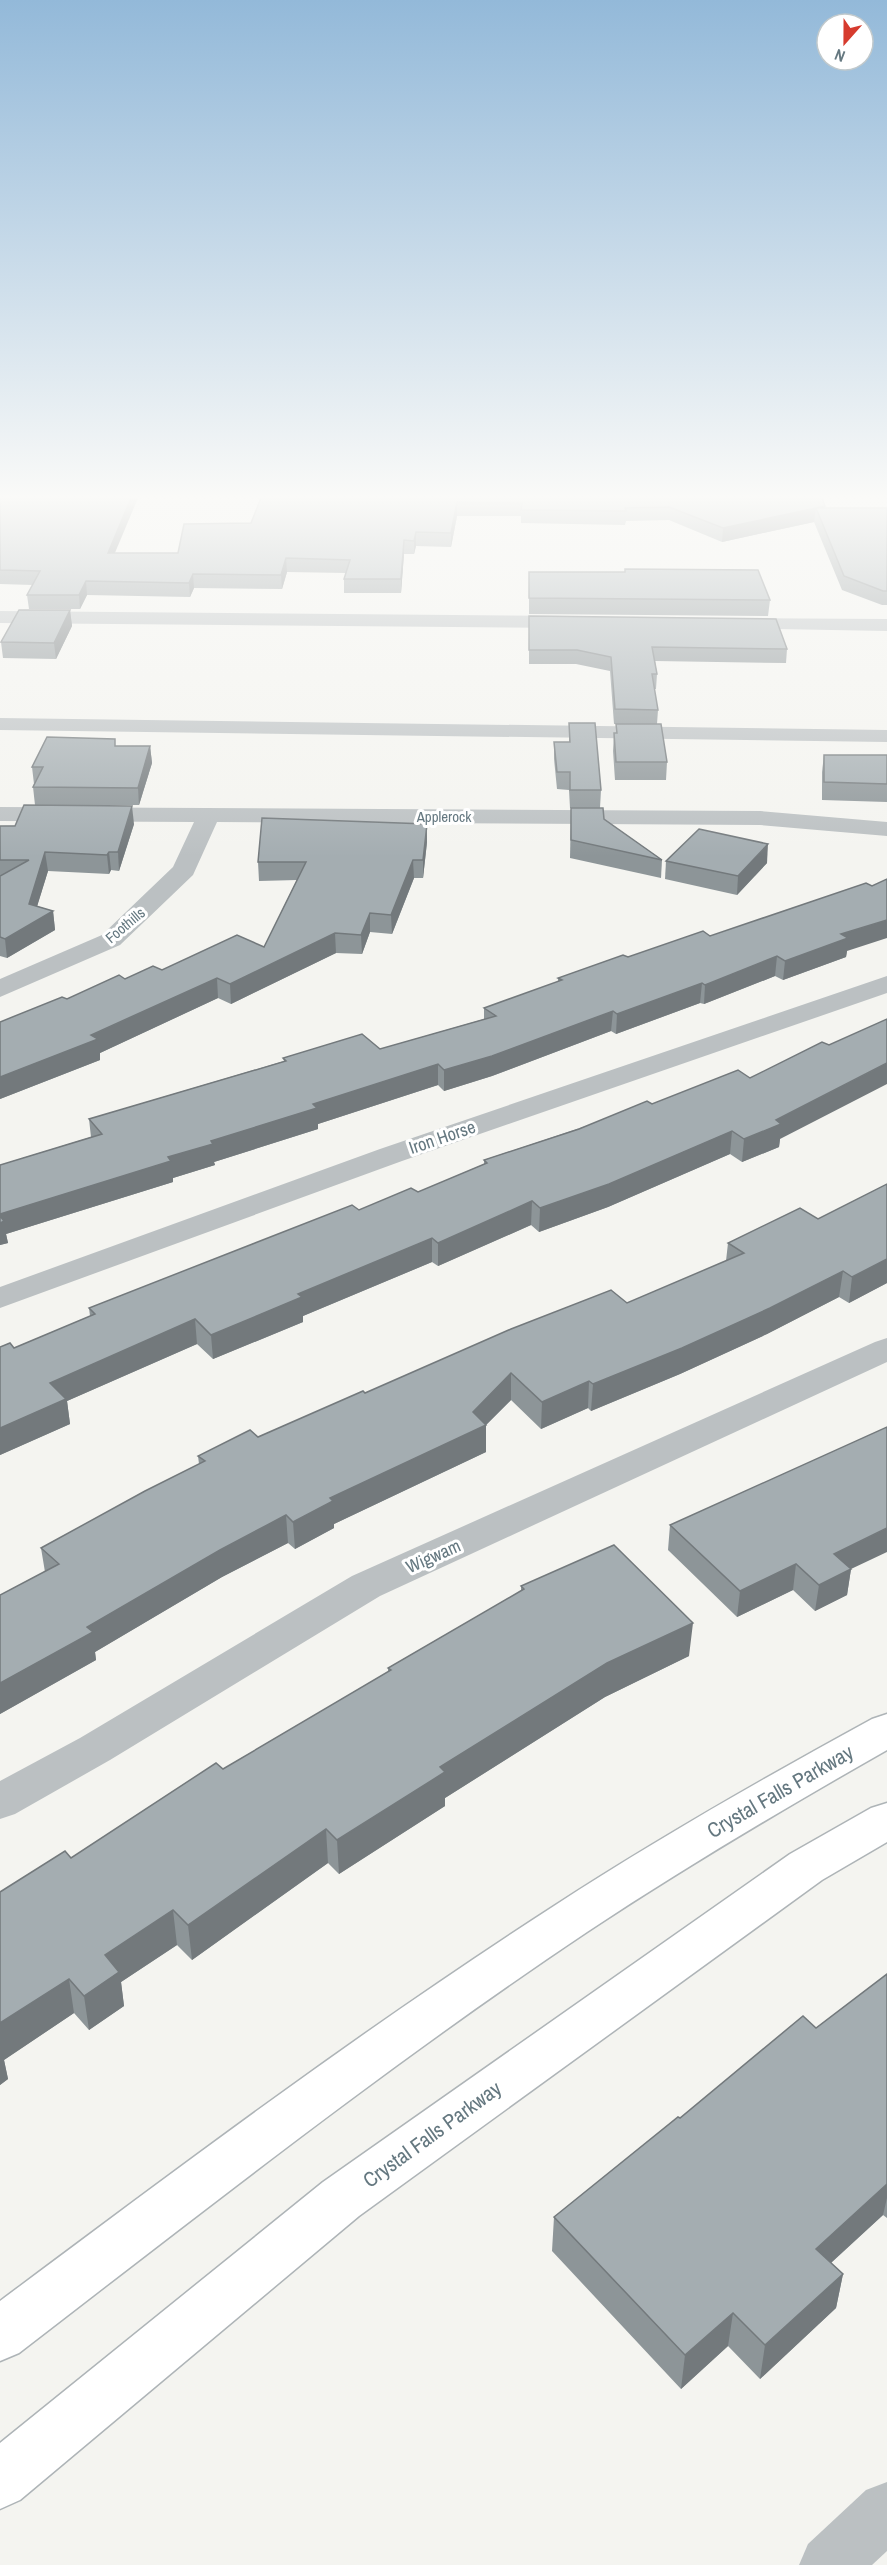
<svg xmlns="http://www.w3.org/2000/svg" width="887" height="2565" viewBox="0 0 887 2565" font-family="'Archivo Narrow',sans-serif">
  <rect width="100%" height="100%" fill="#f4f4f0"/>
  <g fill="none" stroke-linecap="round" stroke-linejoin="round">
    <g stroke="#aeb4b7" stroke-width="3">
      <g id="major">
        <path d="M887,1714V1750C785,1808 685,1867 587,1932C391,2063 206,2209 19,2353L0,2361V2301C182,2165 363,2029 554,1906C657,1839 764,1778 872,1719Z"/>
        <polygon points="887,1803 887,1842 822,1880 359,2216 20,2500 0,2509 0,2443 323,2182 790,1854 871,1808"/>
      </g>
    </g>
    <g fill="#bbc0c2" fill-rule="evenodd">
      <polygon points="0,611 573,616 580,618 583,622 580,626 573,628 0,623"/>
      <polygon points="733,618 887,619 887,631 726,628 723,624 726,620"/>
      <polygon points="0,718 887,730 887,742 0,730"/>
      <polygon points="0,807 760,811 887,822 887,836 760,825 217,822 193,875 120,945 0,997 0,979 102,935 173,867 194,822 0,821"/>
      <polygon points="887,976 887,993 402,1161 0,1308 0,1287 380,1149"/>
      <polygon points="887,1338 887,1362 380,1596 110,1760 15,1814 0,1819 0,1781 80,1738 352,1576 875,1342"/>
      <polygon points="887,2482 887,2551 872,2565 799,2565 808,2544 866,2490"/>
    </g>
    <use href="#major" fill="#fff" fill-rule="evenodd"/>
  </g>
  <g fill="#8d9598">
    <polygon points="0,498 115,553 178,553 251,523 261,498 825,506 825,508 887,508 887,605 882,605 842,590 814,522 722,542 669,520 626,521 625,525 521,523 521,516 457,516 451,547 416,546 414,554 404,554 401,593 344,593 344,579 346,573 287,572 282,589 194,588 190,597 87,595 80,609 29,609 27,595 33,585 0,584"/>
    <polygon points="625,569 770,600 768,616 529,614 529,572 625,572"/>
    <polygon points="70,610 72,626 56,659 3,658 1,642"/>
    <polygon points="529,616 787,649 786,663 655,661 657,674 656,689 654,689 658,710 657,724 667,762 666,780 615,780 613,751 614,733 616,733 616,724 614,724 610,671 576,664 529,664"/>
    <polygon points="569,723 601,790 600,808 570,808 569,790 557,789 554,759 554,742 569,742"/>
    <polygon points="116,746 150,746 152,763 139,805 35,805 33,787 34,784 32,767"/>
    <polygon points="824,755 887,755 887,802 822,800 822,772"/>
    <polygon points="571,808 604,819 662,860 661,878 570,858"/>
    <polygon points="134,824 119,871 111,870 109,874 48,871 37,906 53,911 55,930 7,958 0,956 0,826"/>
    <polygon points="427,824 427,842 423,878 414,878 392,934 370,932 362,954 336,953 231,1004 218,998 100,1053 100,1060 0,1099 0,1022 125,979 264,947 297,880 259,881 258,862"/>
    <polygon points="666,861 767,863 737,895 665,879"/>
    <polygon points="710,936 847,951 846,957 783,980 775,976 704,1004 700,1003 616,1034 611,1031 492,1076 444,1091 438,1085 318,1124 318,1129 214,1162 215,1165 173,1178 173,1182 6,1234 8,1243 0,1245 0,1165 91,1137 89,1119 284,1061 283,1058 380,1049 484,1019 484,1008 558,982 558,978 628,957"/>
    <polygon points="652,1104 780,1139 779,1147 742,1162 730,1154 608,1207 539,1232 531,1225 438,1266 432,1262 303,1316 303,1322 213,1359 197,1344 67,1401 70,1424 0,1455 0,1347 14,1348 90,1316 89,1308 359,1210 418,1192 484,1164 484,1160"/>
    <polygon points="887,1184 887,1283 849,1303 839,1297 767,1334 680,1374 591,1411 588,1408 541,1429 511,1400 486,1425 486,1452 334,1524 334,1528 295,1549 288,1543 222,1577 95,1652 96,1660 0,1714 0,1595 45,1572 41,1548 199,1464 198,1456 258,1437 365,1393 627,1303 726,1261 728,1243 818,1219"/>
    <polygon points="670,1525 851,1569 847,1595 815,1611 793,1590 737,1617 668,1550"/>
    <polygon points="521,1586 689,1656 605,1697 445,1798 445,1806 339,1874 328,1863 192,1960 177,1945 121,1982 124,2006 89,2030 74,2013 4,2060 8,2079 0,2085 0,1892 71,1858 223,1769 388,1672 388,1668 521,1591"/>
    <polygon points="887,1974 887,2218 883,2215 831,2263 843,2274 836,2308 760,2379 728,2346 681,2389 552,2251 554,2217 680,2118 816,2028"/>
  </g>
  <g fill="#73797c">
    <polygon points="131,498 138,498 109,567 108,553"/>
    <polygon points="457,502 457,516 451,547 451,533"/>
    <polygon points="816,508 814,522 722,542 723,528"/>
    <polygon points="416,532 416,546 414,554 414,541"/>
    <polygon points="404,540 404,554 401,593 401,579"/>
    <polygon points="286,558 287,572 282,589 281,575"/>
    <polygon points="193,574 194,588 190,597 189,583"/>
    <polygon points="86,581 87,595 80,609 79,595"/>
    <polygon points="70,610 72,626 56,659 54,643"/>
    <polygon points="150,746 152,763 139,805 138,788"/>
    <polygon points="132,806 134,824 119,871 118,852"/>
    <polygon points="427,824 427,842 423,878 423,860"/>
    <polygon points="768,844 767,863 737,895 738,876"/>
    <polygon points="45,852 48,871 32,923 29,904"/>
    <polygon points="109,852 111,870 109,874 107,855"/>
    <polygon points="413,860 414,878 392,934 391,915"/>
    <polygon points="53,911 55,930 7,958 5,939"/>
    <polygon points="370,913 370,932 362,954 361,935"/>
    <polygon points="887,920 887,938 847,951 846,957 783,980 785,961 841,934"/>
    <polygon points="335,933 336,953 231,1004 230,984"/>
    <polygon points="777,956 775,976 704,1004 705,985"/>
    <polygon points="217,978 218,998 100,1053 100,1060 0,1099 0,1077"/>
    <polygon points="702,983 700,1003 616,1034 617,1014"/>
    <polygon points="613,1011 611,1031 492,1076 444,1091 444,1070"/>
    <polygon points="887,1063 887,1084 780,1139 779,1147 742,1162 744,1139 776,1120"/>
    <polygon points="438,1064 438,1085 318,1124 318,1129 214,1162 215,1165 173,1178 173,1182 6,1234 8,1243 0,1245 0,1214 168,1157 313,1104"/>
    <polygon points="732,1131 730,1154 608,1207 539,1232 540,1208"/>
    <polygon points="532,1201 531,1225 438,1266 438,1243"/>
    <polygon points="432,1238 432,1262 303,1316 303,1322 213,1359 211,1335 298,1294"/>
    <polygon points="887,1259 887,1283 849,1303 852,1277"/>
    <polygon points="843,1271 839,1297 767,1334 680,1374 591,1411 593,1384"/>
    <polygon points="195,1319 197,1344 67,1401 70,1424 0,1455 0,1428 50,1383"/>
    <polygon points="511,1373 511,1400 486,1425 486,1452 334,1524 334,1528 295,1549 293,1522 330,1498 473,1412"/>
    <polygon points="589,1381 588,1408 541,1429 542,1402"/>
    <polygon points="286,1515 288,1543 222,1577 95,1652 96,1660 0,1714 0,1683 87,1627 220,1550"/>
    <polygon points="887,1528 887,1552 851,1569 847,1595 815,1611 819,1585 834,1554"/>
    <polygon points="796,1564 793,1590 737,1617 740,1591"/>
    <polygon points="693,1623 689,1656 605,1697 445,1798 445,1806 339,1874 337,1840 440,1767 607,1663"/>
    <polygon points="326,1829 328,1863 192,1960 188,1925"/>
    <polygon points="173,1910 177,1945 121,1982 124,2006 89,2030 84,1996 105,1955"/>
    <polygon points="69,1979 74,2013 4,2060 8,2079 0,2085 0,2023"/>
    <polygon points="887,2184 887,2198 883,2215 810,2282 816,2249"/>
    <polygon points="843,2274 836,2308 760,2379 765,2345"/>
    <polygon points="733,2313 728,2346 681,2389 685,2355"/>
  </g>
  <g fill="#a4adb1" stroke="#73797c" stroke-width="1.5">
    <polygon points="0,498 131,498 108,553 178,553 184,524 251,523 261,498 822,498 825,506 816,508 887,508 887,591 883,591 844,576 816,508 723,528 669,507 625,508 626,511 521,510 522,503 457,502 451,533 416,532 414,541 404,540 401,579 344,579 350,560 286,558 281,575 193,574 189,583 86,581 79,595 27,595 40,571 0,570"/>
    <polygon points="625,569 758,570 770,600 529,598 529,572 625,572"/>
    <polygon points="19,610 70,610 54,643 1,642"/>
    <polygon points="529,616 776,619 787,649 652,647 657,674 652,674 658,710 615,709 611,657 577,650 529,650"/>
    <polygon points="569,723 595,723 601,790 570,790 570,772 557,772 554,742 570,742"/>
    <polygon points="616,724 661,724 667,762 616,762 614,733 617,733"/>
    <polygon points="47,737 115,739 115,746 150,746 138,788 33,787 43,767 32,767"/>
    <polygon points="824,755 887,755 887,784 824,782"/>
    <polygon points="24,805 132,806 118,852 109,852 107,855 45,852 29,904 53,911 5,939 0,937 0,876 29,860 0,860 0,826 15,826"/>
    <polygon points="571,808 603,808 604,819 662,860 571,840"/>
    <polygon points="262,818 427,824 423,860 413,860 391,915 370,913 361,935 335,933 230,984 217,978 91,1035 98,1039 0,1077 0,1022 62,997 67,999 119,975 125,979 153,966 162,970 237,935 264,947 306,862 258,862"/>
    <polygon points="699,829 768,844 738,876 666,861"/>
    <polygon points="887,879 887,920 841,934 848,938 785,961 777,956 705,985 702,983 617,1014 613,1011 492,1056 444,1070 438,1064 313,1104 317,1108 211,1141 213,1144 168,1157 171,1161 0,1214 0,1165 102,1134 89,1119 286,1061 283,1058 362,1034 380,1049 496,1016 484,1008 562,980 558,978 623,955 628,957 703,931 710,936 866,883 872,886"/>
    <polygon points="887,1019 887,1063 776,1120 781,1124 744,1139 732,1131 609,1184 540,1208 532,1201 438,1243 432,1238 298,1294 302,1297 211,1335 195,1319 50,1383 66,1399 0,1428 0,1347 10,1343 14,1348 95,1314 89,1308 352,1205 359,1210 411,1188 418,1192 487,1163 484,1160 579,1129 647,1101 652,1104 738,1070 750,1078 822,1042 829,1045"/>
    <polygon points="887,1184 887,1259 852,1277 843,1271 770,1308 682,1348 593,1384 589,1381 542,1402 511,1373 473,1412 486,1425 330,1498 333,1501 293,1522 286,1515 220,1550 87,1627 93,1632 0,1683 0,1595 59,1564 41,1548 145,1491 205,1461 198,1456 250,1430 258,1437 363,1391 365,1393 511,1329 611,1290 627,1303 744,1253 728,1243 800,1208 818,1219"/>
    <polygon points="0,1216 4,1221 0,1223"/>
    <polygon points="887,1427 887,1528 834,1554 851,1569 819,1585 796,1564 740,1591 670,1525"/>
    <polygon points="614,1545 693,1623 607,1663 440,1767 445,1772 337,1840 326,1829 188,1925 173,1910 105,1955 119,1972 84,1996 69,1979 0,2023 0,1892 65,1851 71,1858 216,1763 223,1769 391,1670 388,1668 524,1589 521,1586"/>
    <polygon points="887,1974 887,2184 816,2249 843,2274 765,2345 733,2313 685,2355 554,2217 678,2117 680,2118 803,2016 816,2028"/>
  </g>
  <linearGradient id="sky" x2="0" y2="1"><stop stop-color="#93b9d9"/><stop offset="0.58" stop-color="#fafaf8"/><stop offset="1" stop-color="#fafaf8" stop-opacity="0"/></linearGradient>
  <rect width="887" height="857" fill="url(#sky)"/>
  <g text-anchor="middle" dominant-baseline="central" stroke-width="6" stroke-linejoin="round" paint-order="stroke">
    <g font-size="15" fill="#657880" stroke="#fff">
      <text x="444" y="816">Applerock</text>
      <text transform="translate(125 925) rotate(-40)">Foothills</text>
    </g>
    <g font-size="18" fill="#657880" stroke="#fff">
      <text transform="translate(442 1137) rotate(-19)">Iron Horse</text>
      <text transform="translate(433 1556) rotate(-24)">Wigwam</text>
    </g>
    <g font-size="21" fill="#657880" stroke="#fff">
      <text transform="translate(780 1791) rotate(-30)">Crystal Falls Parkway</text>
      <text transform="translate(432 2134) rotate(-36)">Crystal Falls Parkway</text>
    </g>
  </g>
  <g transform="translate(845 42) rotate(201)"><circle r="28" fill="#ffffff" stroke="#c1c9cc" stroke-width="1.5"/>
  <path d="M0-4.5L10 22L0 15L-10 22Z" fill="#d63b2e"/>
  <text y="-9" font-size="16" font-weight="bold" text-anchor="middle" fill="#657880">N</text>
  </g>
</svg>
